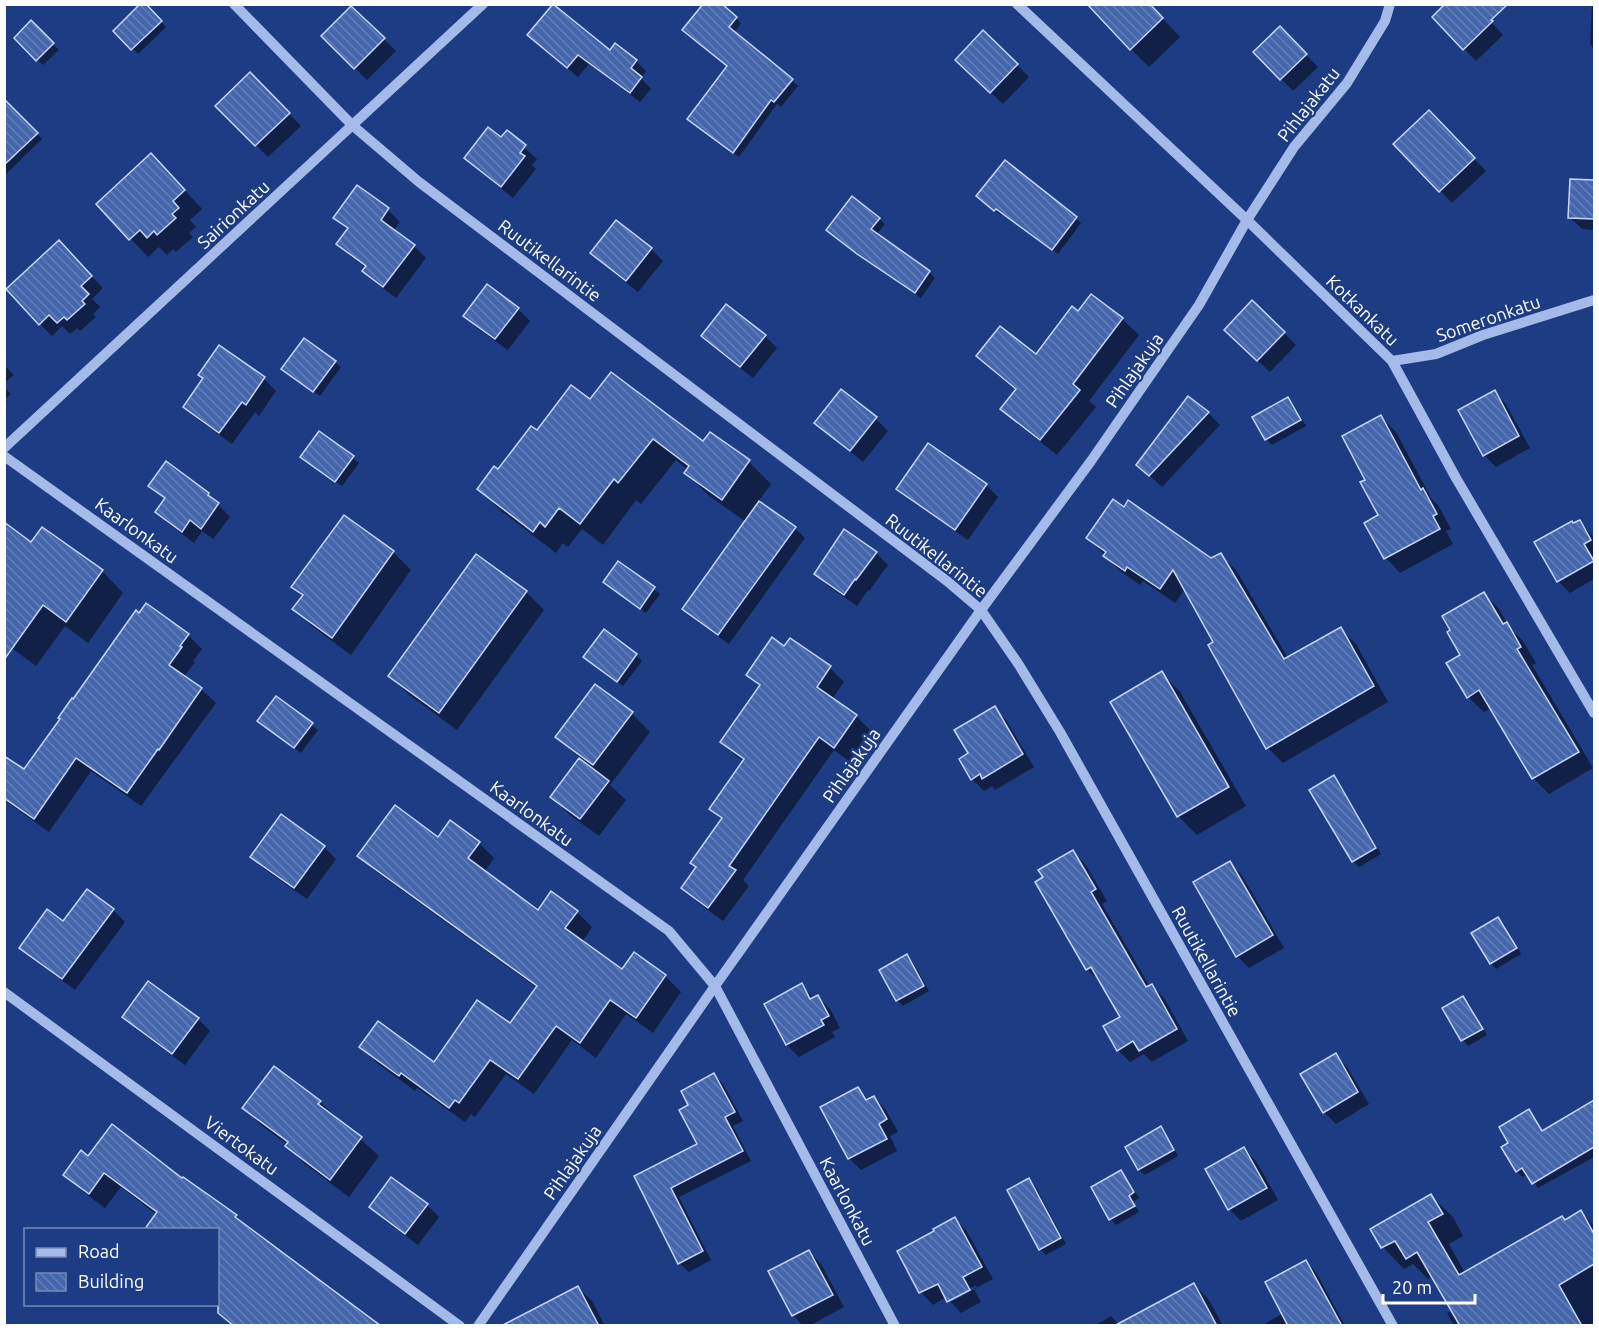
<svg xmlns="http://www.w3.org/2000/svg" width="1599" height="1330" viewBox="0 0 1599 1330" font-family="Ubuntu,sans-serif">
  <defs>
    <pattern id="building-back-hatch" width="6" height="6" patternUnits="userSpaceOnUse" patternTransform="scale(1.5)"><rect width="6" height="6" fill="#4666ab"/><path d="M-1 5l2 2M0 0l6 6M5-1l2 2" fill="none" stroke="#627db8"/></pattern>
  </defs>
  <rect width="100%" height="100%" fill="#1e3c83"/>
  <g fill="#0007" fill-rule="evenodd">
    <polygon points="144,4 166,27 138,54 115,31"/>
    <polygon points="1149,4 1180,37 1149,67 1131,49"/>
    <polygon points="1475,4 1503,35 1476,61 1434,17"/>
    <polygon points="1592,4 1594,4 1594,49 1590,44"/>
    <polygon points="351,8 396,51 367,80 323,36"/>
    <polygon points="736,18 741,23 734,33 798,86 781,107 777,104 739,157 689,119 728,66 690,36"/>
    <polygon points="31,23 59,50 43,65 16,38"/>
    <polygon points="1280,28 1318,67 1293,91 1255,52"/>
    <polygon points="983,32 1029,77 1003,104 969,72"/>
    <polygon points="540,45 610,52 636,61 646,71 641,78 651,89 640,102 589,64 578,77"/>
    <polygon points="250,74 301,126 268,157 218,106"/>
    <polygon points="11,107 42,139 4,176 4,113"/>
    <polygon points="1441,124 1486,171 1452,203 1395,144"/>
    <polygon points="507,132 537,159 532,165 536,169 513,198 478,170 466,158 501,139"/>
    <polygon points="169,173 202,209 190,220 196,227 189,233 193,237 176,252 173,249 167,255 159,247 148,257 98,204"/>
    <polygon points="1572,180 1594,181 1594,230 1582,229 1569,217"/>
    <polygon points="358,187 388,210 400,222 393,231 414,246 426,258 396,298 376,283 364,271 367,268 350,256 338,244 348,230 335,217"/>
    <polygon points="983,202 1076,218 1081,223 1058,254 1002,214 1001,215"/>
    <polygon points="879,219 885,224 876,235 929,272 935,278 921,298 864,259 833,235"/>
    <polygon points="651,249 663,261 638,292 604,265 592,253"/>
    <polygon points="71,254 103,288 92,299 100,307 93,314 96,317 80,331 77,328 70,334 62,326 52,336 40,324"/>
    <polygon points="518,309 530,321 508,350 477,328 465,316"/>
    <polygon points="1079,313 1122,319 1139,335 1089,401 1096,407 1057,455 1019,425 1002,409 1017,391 995,373 978,356 1036,356"/>
    <polygon points="1284,333 1296,345 1270,372 1238,342"/>
    <polygon points="703,336 765,336 777,348 753,378 715,348"/>
    <polygon points="219,347 264,379 276,391 259,416 255,412 232,444 197,419 185,407 204,379 200,375"/>
    <polygon points="335,362 341,367 320,396 289,375 283,369"/>
    <polygon points="4,365 14,375 4,383"/>
    <polygon points="4,387 11,394 5,399 7,402 4,404"/>
    <polygon points="1494,392 1506,404 1530,448 1496,467 1484,455"/>
    <polygon points="1188,398 1208,413 1220,425 1162,487 1138,465"/>
    <polygon points="1288,399 1293,404 1306,426 1272,445 1267,440 1254,417"/>
    <polygon points="590,402 749,462 771,484 758,502 795,528 805,538 729,644 694,619 684,609 746,522 708,495 686,473 688,470 676,460 641,504 636,500 603,545 582,529 568,547 563,543 556,553 501,511 479,489 499,471 537,432"/>
    <polygon points="1381,417 1396,432 1431,498 1438,505 1451,529 1446,531 1453,544 1400,573 1386,558 1366,524 1380,516 1368,480"/>
    <polygon points="876,419 888,431 863,462 828,434 816,422"/>
    <polygon points="319,433 359,463 342,486 308,462"/>
    <polygon points="150,485 208,494 230,517 213,539 202,531 194,543 169,524 157,512 166,500"/>
    <polygon points="986,485 998,497 968,540 910,500 898,488"/>
    <polygon points="344,517 393,552 411,570 351,655 313,627 294,609 303,597 293,587"/>
    <polygon points="1579,522 1591,534 1594,539 1594,579 1570,593 1558,581 1573,525"/>
    <polygon points="4,524 32,544 102,571 123,593 88,643 65,626 36,666 13,649 4,661"/>
    <polygon points="1088,538 1211,560 1221,555 1236,570 1288,658 1341,629 1356,644 1388,702 1283,763 1268,748 1215,643 1185,589 1175,603 1143,581 1140,585 1120,571"/>
    <polygon points="876,553 888,565 869,591 868,590 857,606 828,586 816,574"/>
    <polygon points="619,563 660,594 646,613 605,582"/>
    <polygon points="526,592 544,610 457,730 408,694 390,676"/>
    <polygon points="1483,593 1499,609 1509,627 1522,640 1536,663 1532,665 1593,768 1549,794 1533,778 1491,708 1484,712 1468,697 1462,655"/>
    <polygon points="188,635 202,649 193,661 195,662 184,677 201,689 216,703 141,806 91,771 49,832 4,800 4,772 24,772"/>
    <polygon points="790,640 830,668 844,682 832,699 856,716 870,730 849,761 834,750 743,880 749,886 723,921 697,902 683,887 697,867 722,820 711,809 744,761 736,756 722,741 760,687 748,675 785,648"/>
    <polygon points="636,655 642,661 623,686 590,662"/>
    <polygon points="1162,673 1180,692 1246,806 1197,835 1179,817 1112,702"/>
    <polygon points="595,686 632,714 650,732 610,785 626,800 599,836 570,815 552,797 581,759 557,736"/>
    <polygon points="276,698 318,730 301,753 264,726"/>
    <polygon points="994,708 1006,720 1034,767 995,790 992,786 984,791 972,779 970,754"/>
    <polygon points="1333,777 1339,783 1381,854 1359,867 1353,861"/>
    <polygon points="480,844 494,858 485,871 538,912 577,912 592,927 582,942 623,971 634,954 665,976 681,992 653,1033 626,1014 596,1058 572,1040 534,1094 506,1074 475,1117 471,1114 465,1122 417,1088 415,1091 377,1063 361,1047 434,1064 510,1025 537,988 375,871 359,856 462,863 464,865"/>
    <polygon points="324,847 336,859 307,899 264,869 252,857"/>
    <polygon points="1073,852 1085,864 1107,901 1102,904 1150,987 1152,986 1164,998 1188,1041 1152,1062 1144,1054 1130,1062 1118,1050 1122,1017 1100,981 1099,981 1087,969 1045,877"/>
    <polygon points="1229,862 1241,874 1284,948 1249,968 1237,956"/>
    <polygon points="113,910 125,922 75,990 33,959 21,947 64,924"/>
    <polygon points="1498,919 1504,924 1521,954 1496,969 1491,963"/>
    <polygon points="907,956 913,962 929,991 903,1006 897,1000"/>
    <polygon points="801,985 813,997 818,997 830,1009 840,1028 832,1032 835,1037 799,1057 787,1045 766,1005"/>
    <polygon points="1463,998 1469,1003 1487,1035 1468,1046 1463,1040"/>
    <polygon points="124,1017 198,1019 210,1031 185,1065 136,1029"/>
    <polygon points="1335,1055 1347,1067 1369,1104 1336,1124 1324,1112"/>
    <polygon points="714,1075 723,1084 743,1121 733,1126 751,1161 679,1197 711,1260 689,1272 679,1263 636,1177 699,1145 690,1106"/>
    <polygon points="858,1089 869,1100 874,1097 886,1110 898,1132 890,1136 897,1151 861,1170 849,1158"/>
    <polygon points="320,1102 379,1156 349,1197 305,1164 287,1146 288,1145 262,1126 244,1108"/>
    <polygon points="1594,1102 1594,1157 1538,1188 1528,1174 1523,1177 1517,1172 1503,1148 1510,1144 1529,1111 1535,1117 1543,1132"/>
    <polygon points="1161,1128 1166,1134 1178,1156 1145,1175 1139,1170 1127,1147"/>
    <polygon points="1244,1149 1256,1161 1278,1200 1241,1221 1229,1209 1207,1170"/>
    <polygon points="89,1158 182,1180 183,1179 236,1216 250,1230 379,1326 231,1326 217,1311 231,1293 218,1283 218,1230 157,1215 121,1187 105,1208 81,1190 65,1174"/>
    <polygon points="1121,1172 1127,1178 1139,1198 1133,1202 1139,1212 1116,1225 1111,1219 1093,1188"/>
    <polygon points="1029,1180 1035,1186 1066,1244 1046,1255 1040,1249"/>
    <polygon points="1431,1196 1453,1217 1463,1236 1449,1244 1465,1273 1581,1212 1594,1226 1594,1326 1454,1326 1447,1313 1453,1310 1433,1276 1428,1279 1413,1264 1404,1269 1383,1247 1372,1230"/>
    <polygon points="427,1205 439,1217 418,1245 383,1219 371,1207"/>
    <path d="M954,1218L966,1230L993,1279L974,1289L981,1302L961,1313L946,1297L933,1305L921,1292L899,1252L936,1232ZM976,1285L977,1288L951,1302V1299Z"/>
    <polygon points="809,1252 821,1264 844,1307 809,1326 803,1326 794,1316 770,1272"/>
    <polygon points="1306,1261 1316,1272 1345,1326 1261,1326 1283,1313"/>
    <polygon points="1194,1284 1209,1300 1223,1326 1094,1326 1111,1316 1119,1325"/>
    <polygon points="578,1288 592,1301 605,1326 535,1326"/>
  </g>
  <g fill="url(#building-back-hatch)" stroke="#c8d7f7" stroke-width="1.5">
    <polygon points="140,4 146,4 162,21 131,50 113,31"/>
    <polygon points="553,4 610,50 615,43 637,60 631,68 642,77 630,93 578,55 567,68 527,35"/>
    <polygon points="703,4 722,4 737,17 729,27 793,79 774,102 771,100 733,153 687,119 727,66 682,30"/>
    <polygon points="1087,4 1150,4 1163,18 1130,50"/>
    <polygon points="1445,4 1508,4 1491,20 1493,21 1463,50 1432,17"/>
    <polygon points="351,6 385,38 354,69 321,36"/>
    <polygon points="31,20 54,43 36,61 14,38"/>
    <polygon points="1280,26 1307,54 1280,80 1253,52"/>
    <polygon points="983,30 1018,64 990,93 955,60"/>
    <polygon points="250,72 290,113 255,146 215,106"/>
    <polygon points="4,99 38,133 4,165"/>
    <polygon points="1429,110 1475,158 1439,192 1393,144"/>
    <polygon points="488,127 501,137 507,130 526,145 520,153 525,156 501,187 464,158"/>
    <polygon points="151,153 185,190 173,201 179,208 172,214 176,218 157,235 154,231 147,238 140,230 129,240 96,204"/>
    <polygon points="1005,160 1077,217 1052,250 996,209 994,211 976,196"/>
    <polygon points="1570,179 1594,180 1594,219 1568,218"/>
    <polygon points="357,185 389,208 381,220 415,245 383,287 362,271 366,266 336,244 348,228 333,218"/>
    <polygon points="852,196 880,218 871,229 930,271 915,293 857,254 826,230"/>
    <polygon points="616,220 652,248 626,281 590,253"/>
    <polygon points="59,240 92,276 81,286 89,294 82,301 85,304 67,320 64,317 57,323 49,315 39,325 6,289"/>
    <polygon points="487,284 519,308 495,339 463,316"/>
    <polygon points="1091,294 1123,318 1073,384 1080,390 1040,440 1000,409 1016,389 976,356 1000,326 1036,354 1072,306 1078,311"/>
    <polygon points="1252,300 1285,332 1257,361 1224,330"/>
    <polygon points="726,304 766,335 740,367 701,336"/>
    <polygon points="304,338 336,361 313,392 281,369"/>
    <polygon points="219,345 265,377 246,405 242,402 219,433 183,407 203,378 198,375"/>
    <polygon points="611,372 703,441 710,432 750,460 722,500 684,473 689,466 653,439 618,483 614,479 580,524 559,508 545,527 540,522 533,532 477,489 494,466 498,469 531,426 537,430 571,385 590,399"/>
    <polygon points="841,389 877,417 850,451 814,423"/>
    <polygon points="1495,390 1519,436 1483,456 1458,410"/>
    <polygon points="1188,396 1209,412 1149,476 1136,465"/>
    <polygon points="1288,397 1301,420 1265,440 1252,417"/>
    <polygon points="1381,415 1421,490 1423,488 1437,514 1433,516 1440,529 1384,559 1364,523 1378,515 1360,482 1365,480 1342,436"/>
    <polygon points="319,431 354,456 335,482 300,457"/>
    <polygon points="928,443 987,484 955,530 896,489"/>
    <polygon points="166,461 209,493 208,495 219,503 201,529 190,520 182,532 155,512 165,498 148,486"/>
    <polygon points="1113,499 1124,507 1128,500 1211,558 1221,553 1284,659 1341,627 1374,686 1266,749 1208,645 1213,642 1173,570 1160,589 1127,567 1125,571 1103,556 1106,552 1086,538"/>
    <polygon points="759,501 796,527 718,635 682,609"/>
    <polygon points="344,515 394,551 332,638 292,609 303,595 291,587"/>
    <polygon points="1580,520 1591,540 1584,544 1594,561 1557,582 1534,542 1572,521 1573,523"/>
    <polygon points="4,522 31,542 42,527 103,570 66,622 43,605 4,660"/>
    <polygon points="844,529 877,552 856,580 855,579 844,595 814,574"/>
    <polygon points="476,554 527,591 439,713 388,676"/>
    <polygon points="618,561 655,587 640,609 603,582"/>
    <polygon points="1484,592 1503,624 1507,622 1521,647 1517,649 1579,752 1532,779 1479,690 1467,698 1446,663 1460,655 1447,632 1450,630 1442,616"/>
    <polygon points="146,603 189,634 180,646 182,647 169,665 202,688 159,750 158,749 127,793 76,758 34,819 4,798 4,756 24,769 60,719 58,718 72,698 73,699 136,610 139,613"/>
    <polygon points="604,629 637,654 617,682 583,657"/>
    <polygon points="772,637 784,646 790,638 831,666 817,687 857,715 834,748 819,737 729,866 736,870 708,908 681,888 696,867 690,863 722,818 709,809 744,759 720,742 760,685 746,675"/>
    <polygon points="1162,671 1229,787 1177,817 1110,702"/>
    <polygon points="595,684 633,712 593,765 555,737"/>
    <polygon points="276,696 313,723 294,748 257,721"/>
    <polygon points="995,706 1023,754 982,779 980,774 971,780 959,759 968,753 954,730"/>
    <polygon points="579,758 609,781 580,819 550,797"/>
    <polygon points="1334,775 1376,848 1352,862 1309,790"/>
    <polygon points="395,805 438,837 450,820 480,842 468,858 538,910 551,891 578,911 565,928 622,969 634,952 666,975 636,1018 610,1000 580,1043 556,1026 518,1079 490,1060 459,1103 455,1100 449,1108 401,1073 399,1076 359,1047 378,1021 434,1062 477,1000 510,1023 537,986 357,856"/>
    <polygon points="281,814 325,846 294,888 250,857"/>
    <polygon points="1073,850 1096,889 1091,892 1146,987 1152,984 1177,1029 1139,1051 1133,1041 1117,1051 1103,1026 1120,1017 1091,967 1086,970 1035,882 1043,877 1038,870"/>
    <polygon points="1230,861 1273,935 1236,957 1193,882"/>
    <polygon points="87,889 114,909 62,979 19,948 47,909 63,921"/>
    <polygon points="1498,917 1517,948 1490,964 1471,933"/>
    <polygon points="907,954 924,986 896,1001 879,970"/>
    <polygon points="148,981 199,1018 172,1054 122,1017"/>
    <polygon points="802,983 810,999 818,995 829,1016 821,1020 824,1025 786,1045 764,1004"/>
    <polygon points="1463,996 1483,1029 1461,1041 1442,1008"/>
    <polygon points="1336,1053 1358,1092 1323,1113 1300,1074"/>
    <polygon points="274,1066 321,1101 318,1104 362,1137 330,1180 285,1146 288,1142 242,1108"/>
    <polygon points="714,1073 735,1112 725,1117 743,1151 671,1188 703,1251 678,1264 634,1176 697,1144 679,1110 688,1105 681,1091"/>
    <polygon points="858,1087 866,1100 874,1096 887,1119 879,1124 887,1139 848,1159 820,1107"/>
    <polygon points="1594,1100 1594,1147 1532,1184 1522,1168 1516,1172 1501,1147 1508,1143 1499,1127 1529,1109 1542,1131"/>
    <polygon points="112,1124 182,1178 183,1177 237,1215 235,1217 381,1326 234,1326 218,1313 218,1230 144,1230 157,1212 104,1173 89,1194 63,1175 81,1150 88,1156"/>
    <polygon points="1161,1126 1174,1150 1138,1170 1125,1147"/>
    <polygon points="1244,1147 1267,1188 1228,1210 1205,1169"/>
    <polygon points="1121,1170 1134,1192 1129,1196 1135,1206 1109,1220 1091,1187"/>
    <polygon points="391,1177 428,1204 405,1234 369,1207"/>
    <polygon points="1029,1178 1061,1238 1039,1250 1007,1190"/>
    <polygon points="1431,1194 1443,1214 1428,1222 1459,1275 1562,1216 1565,1220 1581,1210 1594,1234 1594,1264 1559,1285 1582,1326 1460,1326 1417,1252 1406,1259 1395,1241 1381,1248 1370,1229"/>
    <polygon points="955,1217 982,1267 963,1277 970,1290 947,1302 938,1284 919,1293 897,1251 934,1231 933,1229"/>
    <polygon points="809,1250 833,1295 792,1316 768,1271"/>
    <polygon points="1306,1260 1342,1326 1288,1326 1265,1282"/>
    <polygon points="1194,1283 1217,1326 1114,1326"/>
    <polygon points="578,1286 599,1326 501,1326"/>
  </g>
  <g fill="none" stroke-linecap="round" stroke-linejoin="round">
    <g stroke="#a4bae9" stroke-width="10">
      <polyline points="234,4 352,125 419,182 947,581 981,610 1019,665 1060,732 1393,1326"/>
      <polyline points="1017,4 1247,220 1392,361 1456,478 1594,713"/>
      <polyline points="1392,361 1436,354 1483,335 1594,300"/>
      <polyline points="4,448 483,4"/>
      <polyline points="4,456 669,931 715,986 895,1326"/>
      <polyline points="4,992 460,1326"/>
      <polyline points="478,1326 715,986 981,610 1091,461 1199,305 1247,220 1294,147 1347,83 1385,21 1390,4"/>
    </g>
  </g>
  <g text-anchor="middle" dominant-baseline="central" stroke-width="4.5" stroke-linejoin="round" paint-order="stroke">
    <g font-size="18" fill="#fff" stroke="#1e3c83">
      <text transform="translate(1308 104) rotate(-52)">Pihlajakatu</text>
      <text transform="translate(233 214) rotate(-43)">Sairionkatu</text>
      <text transform="translate(550 260) rotate(37)">Ruutikellarintie</text>
      <text transform="translate(1363 310) rotate(44)">Kotkankatu</text>
      <text transform="translate(1488 318) rotate(-19)">Someronkatu</text>
      <text transform="translate(1134 370) rotate(-55)">Pihlajakuja</text>
      <text transform="translate(137 530) rotate(36)">Kaarlonkatu</text>
      <text transform="translate(937 555) rotate(38)">Ruutikellarintie</text>
      <text transform="translate(851 765) rotate(-55)">Pihlajakuja</text>
      <text transform="translate(532 813) rotate(36)">Kaarlonkatu</text>
      <text transform="translate(1207 961) rotate(61)">Ruutikellarintie</text>
      <text transform="translate(242 1145) rotate(36)">Viertokatu</text>
      <text transform="translate(572 1162) rotate(-55)">Pihlajakuja</text>
      <text transform="translate(848 1201) rotate(62)">Kaarlonkatu</text>
    </g>
  </g>
  <rect width="1599" height="1330" fill="none" stroke="#ffffff" stroke-width="12"/>
  <rect x="24" y="1228" width="195" height="78" fill="#1e3c83" stroke="#788ab5" stroke-width="1.5"/>
  <rect x="36" y="1248" width="30" height="9" fill="#a4bae9" stroke="#788ab5" stroke-width="1.5"/>
  <text x="78" y="1258" font-size="18" fill="#ffffff">Road</text>
  <rect x="36" y="1273" width="30" height="18" fill="url(#building-back-hatch)" stroke="#788ab5" stroke-width="1.5"/>
  <text x="78" y="1288" font-size="18" fill="#ffffff">Building</text>
  <path d="M1383 1294v9h92v-9" fill="none" stroke="#ffffff" stroke-width="3"/>
  <text x="1392" y="1294" font-size="18" fill="#ffffff" stroke="#1e3c83" stroke-width="4.5" paint-order="stroke">20 m</text>
</svg>
